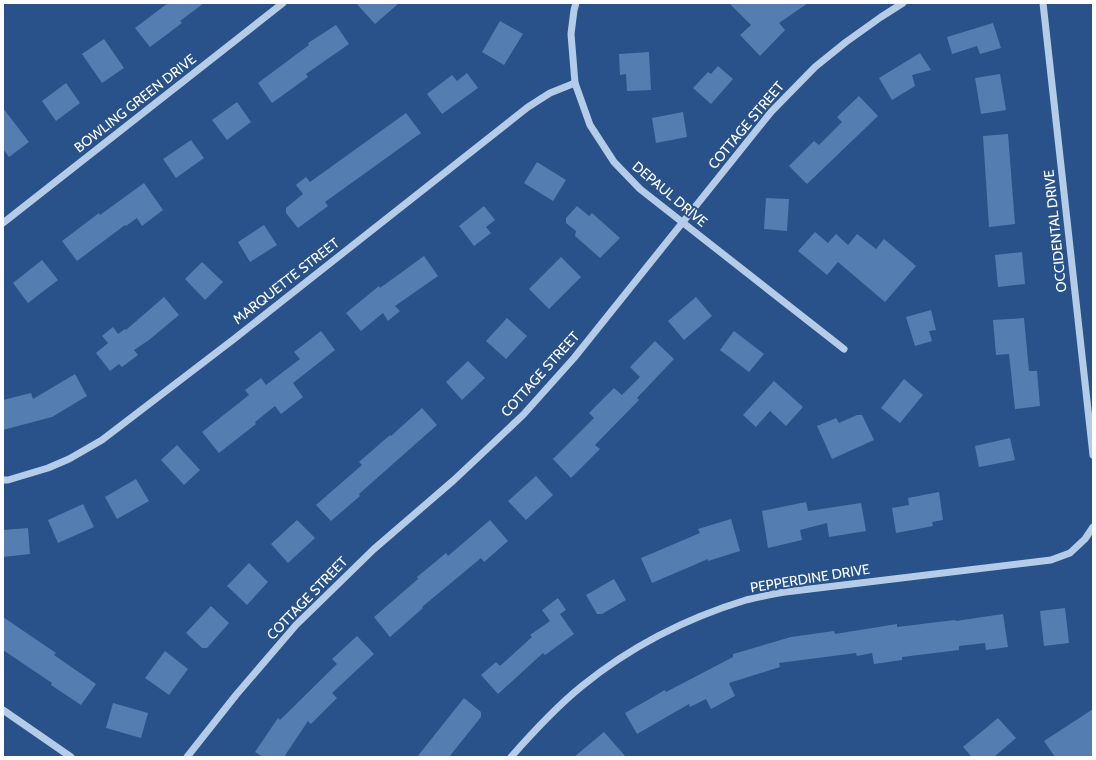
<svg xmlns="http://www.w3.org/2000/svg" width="1096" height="760" viewBox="0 0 1096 760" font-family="Cabin,sans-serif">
  <rect width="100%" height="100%" fill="#285289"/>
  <g fill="#547eb2">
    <polygon points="168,3 204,3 180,21 182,23 150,47 135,28"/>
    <polygon points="356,3 399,3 375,24"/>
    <polygon points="729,3 808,3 779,23 785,30 760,56 740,35 751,25"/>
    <polygon points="500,21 523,34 504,65 482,52"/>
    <polygon points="993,23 1001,48 980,54 977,46 952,54 947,37"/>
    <polygon points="336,25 349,44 306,74 308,77 272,103 258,83 309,45 308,43"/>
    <polygon points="104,39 124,68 102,83 82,54"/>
    <polygon points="649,52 651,90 627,91 626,74 620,75 619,54"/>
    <polygon points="920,53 931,70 912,75 915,86 892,100 879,78"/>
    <polygon points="718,66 733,79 711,104 693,88 708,72 711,74"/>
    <polygon points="467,73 478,88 442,114 427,94 452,75 457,81"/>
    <polygon points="1000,74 1006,110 981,114 975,78"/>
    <polygon points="66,83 80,103 56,121 42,101"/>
    <polygon points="859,96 878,116 807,184 789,166 814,141 819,145 842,122 837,117"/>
    <polygon points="237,102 251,122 227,140 212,120"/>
    <polygon points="3,108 29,142 9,157 3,149"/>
    <polygon points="683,112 687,137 656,143 652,118"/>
    <polygon points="406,113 421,133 325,202 328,206 298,228 286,213 286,208 303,194 296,185 306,177 310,182"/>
    <polygon points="1008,134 1015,224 989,227 983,136"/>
    <polygon points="191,140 204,158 176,178 163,159"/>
    <polygon points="537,162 566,180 553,201 524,183"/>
    <polygon points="144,183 163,210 142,226 137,218 126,226 125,225 77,261 62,241 99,213 100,215"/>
    <polygon points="766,198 789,199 787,231 764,229"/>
    <polygon points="484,206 495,220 486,227 491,233 474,246 459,226"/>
    <polygon points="577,206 589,216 592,213 620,238 600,258 575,236 576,231 566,223 566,218"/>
    <polygon points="264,225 277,245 250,262 238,242"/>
    <polygon points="815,232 828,243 836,234 848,245 857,234 876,249 884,239 916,266 885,302 838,262 827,275 798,251"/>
    <polygon points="1022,252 1025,284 998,287 995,255"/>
    <polygon points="424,256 438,276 395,306 400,311 388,321 383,313 361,331 346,313 379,286 380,288"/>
    <polygon points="561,257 581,277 549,309 529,289"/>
    <polygon points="42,260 58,280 28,303 13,283"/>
    <polygon points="202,262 223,282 205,300 185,279"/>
    <polygon points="164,297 179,315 149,340 134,350 138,355 122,367 119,364 110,371 96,353 108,343 102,336 113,327 118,334 125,329 126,330"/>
    <polygon points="696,297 712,316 684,340 668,321"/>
    <polygon points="931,310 936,330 929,331 932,341 915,346 906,317"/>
    <polygon points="507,318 527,336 506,359 486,341"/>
    <polygon points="1024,318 1029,371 1037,371 1040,406 1015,409 1009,354 996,355 993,320"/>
    <polygon points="321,331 335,350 293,383 303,397 281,414 275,406 255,422 256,424 219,453 202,432 249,395 245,390 261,378 266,385 300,359 294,352"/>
    <polygon points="734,331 764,354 749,372 720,350"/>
    <polygon points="655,341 674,359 637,398 639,400 595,445 600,449 571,478 553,459 594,418 589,413 614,388 622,395 640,377 630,367"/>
    <polygon points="468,361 485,378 462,400 446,382"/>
    <polygon points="75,374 87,396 52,417 3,430 3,400 31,393 33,399"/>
    <polygon points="904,379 923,395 900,423 881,408"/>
    <polygon points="774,381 803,407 786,426 770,411 756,427 743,415"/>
    <polygon points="422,408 437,425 359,494 360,496 331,521 316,505 362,465 359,462 390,435 391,436"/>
    <polygon points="857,415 862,415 874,440 832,459 817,426 836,418 839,423"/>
    <polygon points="1010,438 1015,460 979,467 975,446"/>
    <polygon points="177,445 200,470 184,485 161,460"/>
    <polygon points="536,476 553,495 526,520 508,501"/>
    <polygon points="136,479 149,501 117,519 105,497"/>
    <polygon points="939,492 943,520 932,522 933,526 896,533 892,508 909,505 908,498"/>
    <polygon points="806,502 808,511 861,503 866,531 829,537 827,523 800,530 802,540 768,548 762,511"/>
    <polygon points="83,504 94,527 58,543 48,520"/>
    <polygon points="731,519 740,551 708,561 708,559 652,583 641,558 700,533 698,529"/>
    <polygon points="297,520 315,538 288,563 271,544"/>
    <polygon points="490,520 508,541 484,562 481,558 422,607 423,608 390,637 374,617 418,579 417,577 446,553 448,556"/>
    <polygon points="28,528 30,554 3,557 3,530"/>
    <polygon points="249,563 268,582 247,605 227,586"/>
    <polygon points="614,579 626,600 602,614 597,614 586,595"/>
    <polygon points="558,598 566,610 560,614 574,634 545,655 543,653 498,694 481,675 496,662 500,666 532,637 530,635 550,621 542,610"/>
    <polygon points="211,606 229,623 207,648 202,648 186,633"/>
    <polygon points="1065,608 1069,643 1044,646 1040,611"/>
    <polygon points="1003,614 1008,647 986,650 985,643 959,646 959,650 902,657 902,660 874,664 872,653 857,656 856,653 779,663 780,667 729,683 735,696 711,709 706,699 690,707 689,704 637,734 625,713 665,690 666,692 733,657 733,654 791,637 834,631 835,634 897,624 897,627 955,620 956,621"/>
    <polygon points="3,617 56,653 54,655 96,684 81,705 51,685 52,683 3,650"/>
    <polygon points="357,636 374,654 332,693 337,698 311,724 308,721 284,757 263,757 255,752 278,718 280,720 337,664 332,659"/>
    <polygon points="165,651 188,669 169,695 145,678"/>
    <polygon points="464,698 481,712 481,717 449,757 417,757"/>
    <polygon points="113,703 148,713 141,738 106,728"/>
    <polygon points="1093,709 1093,757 1055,757 1044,741"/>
    <polygon points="998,718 1016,738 994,757 972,757 963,747"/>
    <polygon points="604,732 626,757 574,757"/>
  </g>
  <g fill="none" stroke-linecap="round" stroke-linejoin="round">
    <g stroke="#b5cce9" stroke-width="7">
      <polyline points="576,3 574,10 571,34 575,83 590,125 614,162 640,189 844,349"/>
      <polyline points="1043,3 1093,455"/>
      <polyline points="3,223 283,3"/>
      <polyline points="3,480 8,480 48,468 69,459 102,440 234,339 528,107 550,93 575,83"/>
      <polyline points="3,710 71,757"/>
      <polyline points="187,757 236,695 296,625 374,549 454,480 523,415 574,358 771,112 815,67 846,42 881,17 903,3"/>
      <path d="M511,757C533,732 556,707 582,686C630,647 687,618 746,600C759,597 772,594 785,592L1051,560L1070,553L1085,539L1093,527"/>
    </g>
  </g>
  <g text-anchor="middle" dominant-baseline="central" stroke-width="4" stroke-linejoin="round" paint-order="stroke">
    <g font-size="14" fill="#fff" stroke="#285289">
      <text transform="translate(135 103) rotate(-38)">BOWLING GREEN DRIVE</text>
      <text transform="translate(746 125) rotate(-50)">COTTAGE STREET</text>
      <text transform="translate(670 194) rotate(40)">DEPAUL DRIVE</text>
      <text transform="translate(1055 231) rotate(-96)">OCCIDENTAL DRIVE</text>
      <text transform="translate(286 281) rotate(-38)">MARQUETTE STREET</text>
      <text transform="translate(540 374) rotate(-48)">COTTAGE STREET</text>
      <text transform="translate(810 578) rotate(-9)">PEPPERDINE DRIVE</text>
      <text transform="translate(307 598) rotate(-46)">COTTAGE STREET</text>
    </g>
  </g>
  <rect width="1096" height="760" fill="none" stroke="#ffffff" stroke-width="8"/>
</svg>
